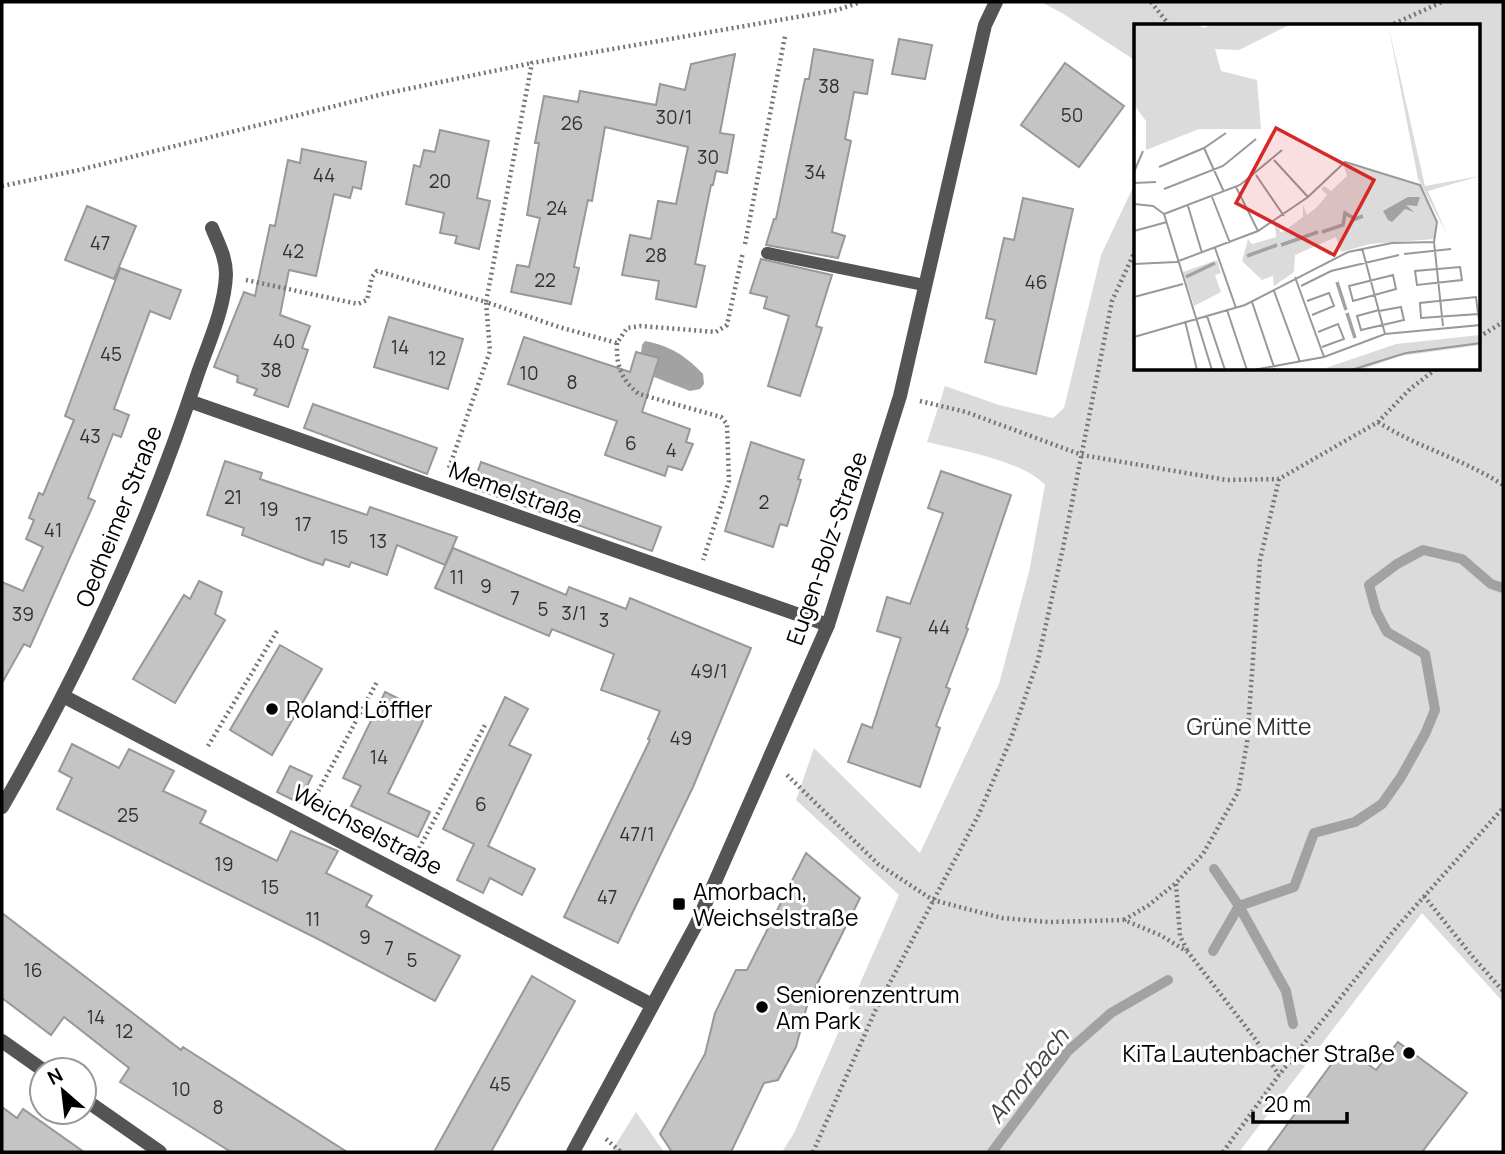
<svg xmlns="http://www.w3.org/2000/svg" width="1505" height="1154" viewBox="0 0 1505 1154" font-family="Manrope,sans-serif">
  <rect width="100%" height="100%" fill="#fff"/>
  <g fill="#dbdbdb">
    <path d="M1041,2H1503V1002L1422,913L1239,1152H782L794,1133L899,895L796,800L814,748L920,853L999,684L1029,572L1045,485C1023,461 960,450 927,442L945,386L999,405L1053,418L1064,408L1101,255L1136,181V369H1479V26H1136V61L1062,13Z"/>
    <polygon points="636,1112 664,1152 611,1152"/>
  </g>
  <path fill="#a2a2a2" d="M645,341C670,346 685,355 703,374L704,384L700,389L690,391L654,377L659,358L641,353L642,345Z"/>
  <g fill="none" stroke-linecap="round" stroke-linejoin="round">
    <g stroke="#a2a2a2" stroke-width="10">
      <polyline points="1214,869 1239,906 1286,991 1293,1024"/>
      <polyline points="1213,951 1239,906 1294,887 1314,833 1355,822 1382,804 1401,777 1425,734 1435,710 1425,654 1387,632 1376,611 1369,585 1397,564 1423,550 1462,559 1491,584 1503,588"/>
      <polyline points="992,1152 1068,1051 1111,1013 1168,980"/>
    </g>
  </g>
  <g fill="#c4c4c4" stroke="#989898" stroke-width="2">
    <polygon points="899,39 932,45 925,79 892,74"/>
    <polygon points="814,49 873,60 867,94 854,92 845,139 851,141 832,232 845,236 838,258 766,245 774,219 776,219 805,79 809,79"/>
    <polygon points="735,54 720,133 734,135 727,173 716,171 713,185 711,185 695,264 705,266 696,307 656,299 659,281 622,275 630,235 651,239 658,201 676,204 688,147 605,127 592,201 588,200 574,267 579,268 571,304 511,292 517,265 529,267 540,218 527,215 539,143 535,143 544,96 578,102 580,91 656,105 660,84 685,90 691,64"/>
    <polygon points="1065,63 1124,106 1079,167 1021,125"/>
    <polygon points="440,130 489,141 477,198 490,201 479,249 455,243 457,236 440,233 444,213 406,204 414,165 420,167 424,150 435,152"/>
    <polygon points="302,149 366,162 361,189 353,187 350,198 334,194 316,276 289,270 280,315 310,326 302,348 308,350 288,407 254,395 257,389 237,382 238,376 214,367 244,292 255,296 270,225 275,226 288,160 300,163"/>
    <polygon points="1023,198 1073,209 1036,374 985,362 995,320 986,318 1004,238 1014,240"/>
    <polygon points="87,206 136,226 114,279 65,260"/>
    <polygon points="761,259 832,275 816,326 822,328 800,396 768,386 789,316 764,308 767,297 750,293"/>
    <polygon points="120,268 181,290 170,319 150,311 114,409 129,415 121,437 113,434 88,498 95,501 30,647 24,644 2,683 2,582 23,591 43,547 26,539 34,520 29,518 39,493 43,495 74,420 65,416"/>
    <polygon points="389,317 463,339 448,389 374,367"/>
    <polygon points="524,337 630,372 636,352 659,358 642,412 690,429 686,442 693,444 682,470 668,466 665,476 605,455 617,421 508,384"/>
    <polygon points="313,404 437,448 427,474 304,428"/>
    <polygon points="751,442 804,460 798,479 801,480 787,526 780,524 773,547 725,531"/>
    <polygon points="225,461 262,473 260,479 367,515 370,507 457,537 445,565 397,545 387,575 351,562 349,567 325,559 323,565 311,561 242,535 244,528 207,515"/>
    <polygon points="481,462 661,527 652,551 472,488"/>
    <polygon points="941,471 1011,495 966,628 968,629 946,687 950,689 936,726 940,728 920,787 848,762 862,724 872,728 901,638 877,631 887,597 910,604 943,513 928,508"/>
    <polygon points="453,548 566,595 569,587 626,609 630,598 751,648 693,787 618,943 564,917 650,740 648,739 660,711 601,690 614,654 552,629 549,636 435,588"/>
    <polygon points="199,581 222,592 215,614 225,620 175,703 133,679 184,595 190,599"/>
    <polygon points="280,645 322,669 272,755 230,730"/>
    <polygon points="385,692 427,713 388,793 430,812 418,837 351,806 361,786 343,778"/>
    <polygon points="505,697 528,709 509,745 531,755 488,846 535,869 522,895 490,878 483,893 457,880 474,844 443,829"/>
    <polygon points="72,744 119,768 129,749 174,771 163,791 206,811 200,823 277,861 291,831 338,851 326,873 372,896 366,906 460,956 435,1001 318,939 57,809 72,778 59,771"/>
    <polygon points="290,766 312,776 299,803 277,792"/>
    <polygon points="806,853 860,898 808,1002 796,1047 778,1080 764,1083 731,1152 672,1152 660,1134 705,1054 715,1013 736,970 747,970"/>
    <polygon points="2,913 181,1050 183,1047 347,1152 231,1152 120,1082 129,1068 64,1017 51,1035 2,998"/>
    <polygon points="532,976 575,1001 491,1152 434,1152"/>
    <polygon points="1398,1042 1467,1093 1422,1152 1267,1152 1344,1047 1376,1070"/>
    <polygon points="2,1107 17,1118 23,1109 84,1152 2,1152"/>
  </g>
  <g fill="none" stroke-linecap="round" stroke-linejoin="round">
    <g stroke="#767676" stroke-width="4.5" stroke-dasharray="2 3.5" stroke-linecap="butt">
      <polyline points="1151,2 1170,26"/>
      <polyline points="1389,26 1442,2"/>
      <polyline points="2,186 79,170 383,94 532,63"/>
      <polyline points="745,244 785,36"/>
      <polyline points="246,280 358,304 367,300 372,277 377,271 486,302 532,63 837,10 861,2"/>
      <polyline points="1479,337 1503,322"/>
      <path d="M617,343C616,365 621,380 639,394L721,417L727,424L729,481L703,560"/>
      <polyline points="920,401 966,412 1082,455 1227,480 1279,479 1378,422 1410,389 1436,369"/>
      <path d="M1378,422C1418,448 1464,459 1503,485"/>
      <polyline points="449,468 490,351 486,302 559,327 617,343 627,328 641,326 716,332 727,325 743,252"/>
      <polyline points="208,746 277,631"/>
      <polyline points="787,775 878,864 933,900 1002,918 1049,922 1124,920 1160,935 1188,952 1256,1040 1279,1075"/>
      <polyline points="313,801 378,680"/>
      <polyline points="414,858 485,725"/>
      <polyline points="1176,884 1180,936 1187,950"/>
      <polyline points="1424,896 1472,956 1503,991"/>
      <polyline points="1124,920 1149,905 1176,883 1203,854 1238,792 1247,743 1260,560 1279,479"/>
      <polyline points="606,1139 621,1152"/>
      <polyline points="813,1152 876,1009 979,814 1010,741 1038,660 1063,548 1112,301 1136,249"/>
      <polyline points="1223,1152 1279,1075 1396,928 1503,808"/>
    </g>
    <polyline stroke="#545454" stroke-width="12" points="767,253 924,285"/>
    <g stroke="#545454" stroke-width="14">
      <polyline points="189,401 828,625"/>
      <polyline points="63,696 652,1005"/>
      <path d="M2,807C81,670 148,526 197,376C208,344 225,308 226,274C226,257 218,243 212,228"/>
      <polyline points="2,1041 43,1070"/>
      <polyline points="84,1099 160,1152"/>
      <polyline points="573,1152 696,925 828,625 900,396 985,25 996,2"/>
    </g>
  </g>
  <g fill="#000" stroke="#fff" stroke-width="2.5">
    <circle cx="272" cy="709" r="7"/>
    <rect x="672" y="897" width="14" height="14" rx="3.5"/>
    <circle cx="762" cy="1007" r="7"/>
    <circle cx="1409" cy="1053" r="7"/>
  </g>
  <g text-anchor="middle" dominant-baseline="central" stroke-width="6" stroke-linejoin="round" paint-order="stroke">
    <g font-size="19" fill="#313131">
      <text x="829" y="86">38</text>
      <text x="1072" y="115">50</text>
      <text x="674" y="117">30/1</text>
      <text x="572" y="123">26</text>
      <text x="708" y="157">30</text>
      <text x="815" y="172">34</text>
      <text x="324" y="175">44</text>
      <text x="440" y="181">20</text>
      <text x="557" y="208">24</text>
      <text x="100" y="243">47</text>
      <text x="293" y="251">42</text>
      <text x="656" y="255">28</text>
      <text x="545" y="280">22</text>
      <text x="1036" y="282">46</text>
      <text x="284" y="341">40</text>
      <text x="400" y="347">14</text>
      <text x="111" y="354">45</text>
      <text x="437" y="358">12</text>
      <text x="271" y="370">38</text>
      <text x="529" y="373">10</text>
      <text x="572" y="382">8</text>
      <text x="90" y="436">43</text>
      <text x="631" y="443">6</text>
      <text x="671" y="450">4</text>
      <text x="233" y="497">21</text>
      <text x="764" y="502">2</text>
      <text x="269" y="509">19</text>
      <text x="303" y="524">17</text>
      <text x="53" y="530">41</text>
      <text x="339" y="537">15</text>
      <text x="378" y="541">13</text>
      <text x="457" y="577">11</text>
      <text x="486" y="586">9</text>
      <text x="515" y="598">7</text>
      <text x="543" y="609">5</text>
      <text x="574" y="613">3/1</text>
      <text x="23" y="614">39</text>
      <text x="604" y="620">3</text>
      <text x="939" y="627">44</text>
      <text x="709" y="671">49/1</text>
      <text x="681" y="738">49</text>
      <text x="379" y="757">14</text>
      <text x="481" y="804">6</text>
      <text x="128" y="815">25</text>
      <text x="637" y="834">47/1</text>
      <text x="224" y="864">19</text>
      <text x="270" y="887">15</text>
      <text x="607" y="897">47</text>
      <text x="313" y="919">11</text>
      <text x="365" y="937">9</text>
      <text x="389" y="948">7</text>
      <text x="412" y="960">5</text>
      <text x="33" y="970">16</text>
      <text x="96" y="1017">14</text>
      <text x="124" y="1031">12</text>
      <text x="500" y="1084">45</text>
      <text x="181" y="1089">10</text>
      <text x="218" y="1107">8</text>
    </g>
    <g font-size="23" fill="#000" stroke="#fff">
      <text transform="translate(516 492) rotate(20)">Memelstraße</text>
      <text transform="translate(118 516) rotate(-68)">Oedheimer Straße</text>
      <text transform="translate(826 548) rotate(-71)">Eugen-Bolz-Straße</text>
      <text transform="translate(368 829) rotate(28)">Weichselstraße</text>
    </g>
    <g font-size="23" fill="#000" stroke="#fff" text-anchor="start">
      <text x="286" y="709">Roland Löffler</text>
      <text x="693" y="891">Amorbach,<tspan x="693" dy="26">Weichselstraße</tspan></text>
      <text x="776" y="994">Seniorenzentrum<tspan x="776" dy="26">Am Park</tspan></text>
      <text x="1395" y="1053" text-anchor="end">KiTa Lautenbacher Straße</text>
    </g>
    <g font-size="23" fill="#323232" stroke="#fff">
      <text x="1249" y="726">Grüne Mitte</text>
    </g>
    <g font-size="24" font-style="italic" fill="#434343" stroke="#fff">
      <text transform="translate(1027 1075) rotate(-51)">Amorbach</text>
    </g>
  </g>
  <g transform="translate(1134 24)">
    <rect width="346" height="346" fill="#fff"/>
    <path d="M0,0H60L70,4L79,0H157L105,26L81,25L87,47L123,56L127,105H65L12,126V97L1,82L2,109L0,103ZM254,0L291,162L346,152L294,167L313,210L284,155ZM209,139L285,160L303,197L300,215L236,220L207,228L202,213L161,231L160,248L140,262L139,252L128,256L108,237L114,215L118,220L142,213L141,201L145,198L146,208L150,207L169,193V181L173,191L183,183L193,171L187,165L190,162L197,167L213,152ZM83,236L87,249L81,251L87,268L60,282L49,248ZM346,311V321L266,332L226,346H186L262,320Z" fill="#dbdbdb"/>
    <path d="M274,173H286L283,182L272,181L280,188L271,185L258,198L254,196L249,187Z" fill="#a2a2a2"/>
    <path fill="none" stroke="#a2a2a2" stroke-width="3.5" d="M188,208L209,201L211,189L221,195L229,192M147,221L184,208M113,232L143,221M52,253L81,239M203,258L212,286M213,289L221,314"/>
    <path fill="none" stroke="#999" stroke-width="2" d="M70,124L90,168M140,136L174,173M25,143L70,124L92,109M0,148L9,127M122,151L150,192M0,159L22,158M102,163L124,207M30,165L89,142L122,115M78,173L96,219M0,180L19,182L30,190M54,182L68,229M30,190L78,346M30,190L106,161L148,126M0,207L33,198M81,224L102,284M228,224L251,310M270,230L317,225M0,240L42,238L124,207L174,173L211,138L286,161L303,198L300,218L309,302M326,243L328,256L283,261L281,247ZM259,251L262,265L219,277L215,262ZM161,253L190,333M167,262L197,247L265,231M140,267L166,338M0,273L49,260M342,273L344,290L287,294L286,279ZM173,277L195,269L200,282L178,291M118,278L141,346M93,286L113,346M245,286L223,292L227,306L270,296L267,283L245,287M73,292L91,346M51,297L63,346M184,308L204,300L210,315L188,323M0,313L111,281L214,228L258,219L300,218M119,346L190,333L251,310L346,301L344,290M217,346L272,329L347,319"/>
    <path fill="#d62828" fill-opacity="0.15" stroke="#d62828" stroke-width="3.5" d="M142,104L240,156L200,231L102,179Z"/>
    <rect width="346" height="346" fill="none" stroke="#000" stroke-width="3.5"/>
  </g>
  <rect width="1505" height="1154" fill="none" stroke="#000000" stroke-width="7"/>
  <g transform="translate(63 1091) rotate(332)"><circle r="33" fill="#ffffff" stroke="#999999" stroke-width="2"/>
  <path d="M0-5L12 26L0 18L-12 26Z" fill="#000000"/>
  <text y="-10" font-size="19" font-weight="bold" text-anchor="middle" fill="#000000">N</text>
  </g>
  <path d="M1253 1112v10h94v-10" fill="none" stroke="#000000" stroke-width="3.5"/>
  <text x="1264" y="1112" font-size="21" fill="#000000" stroke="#ffffff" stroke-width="5" paint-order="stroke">20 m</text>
</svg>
